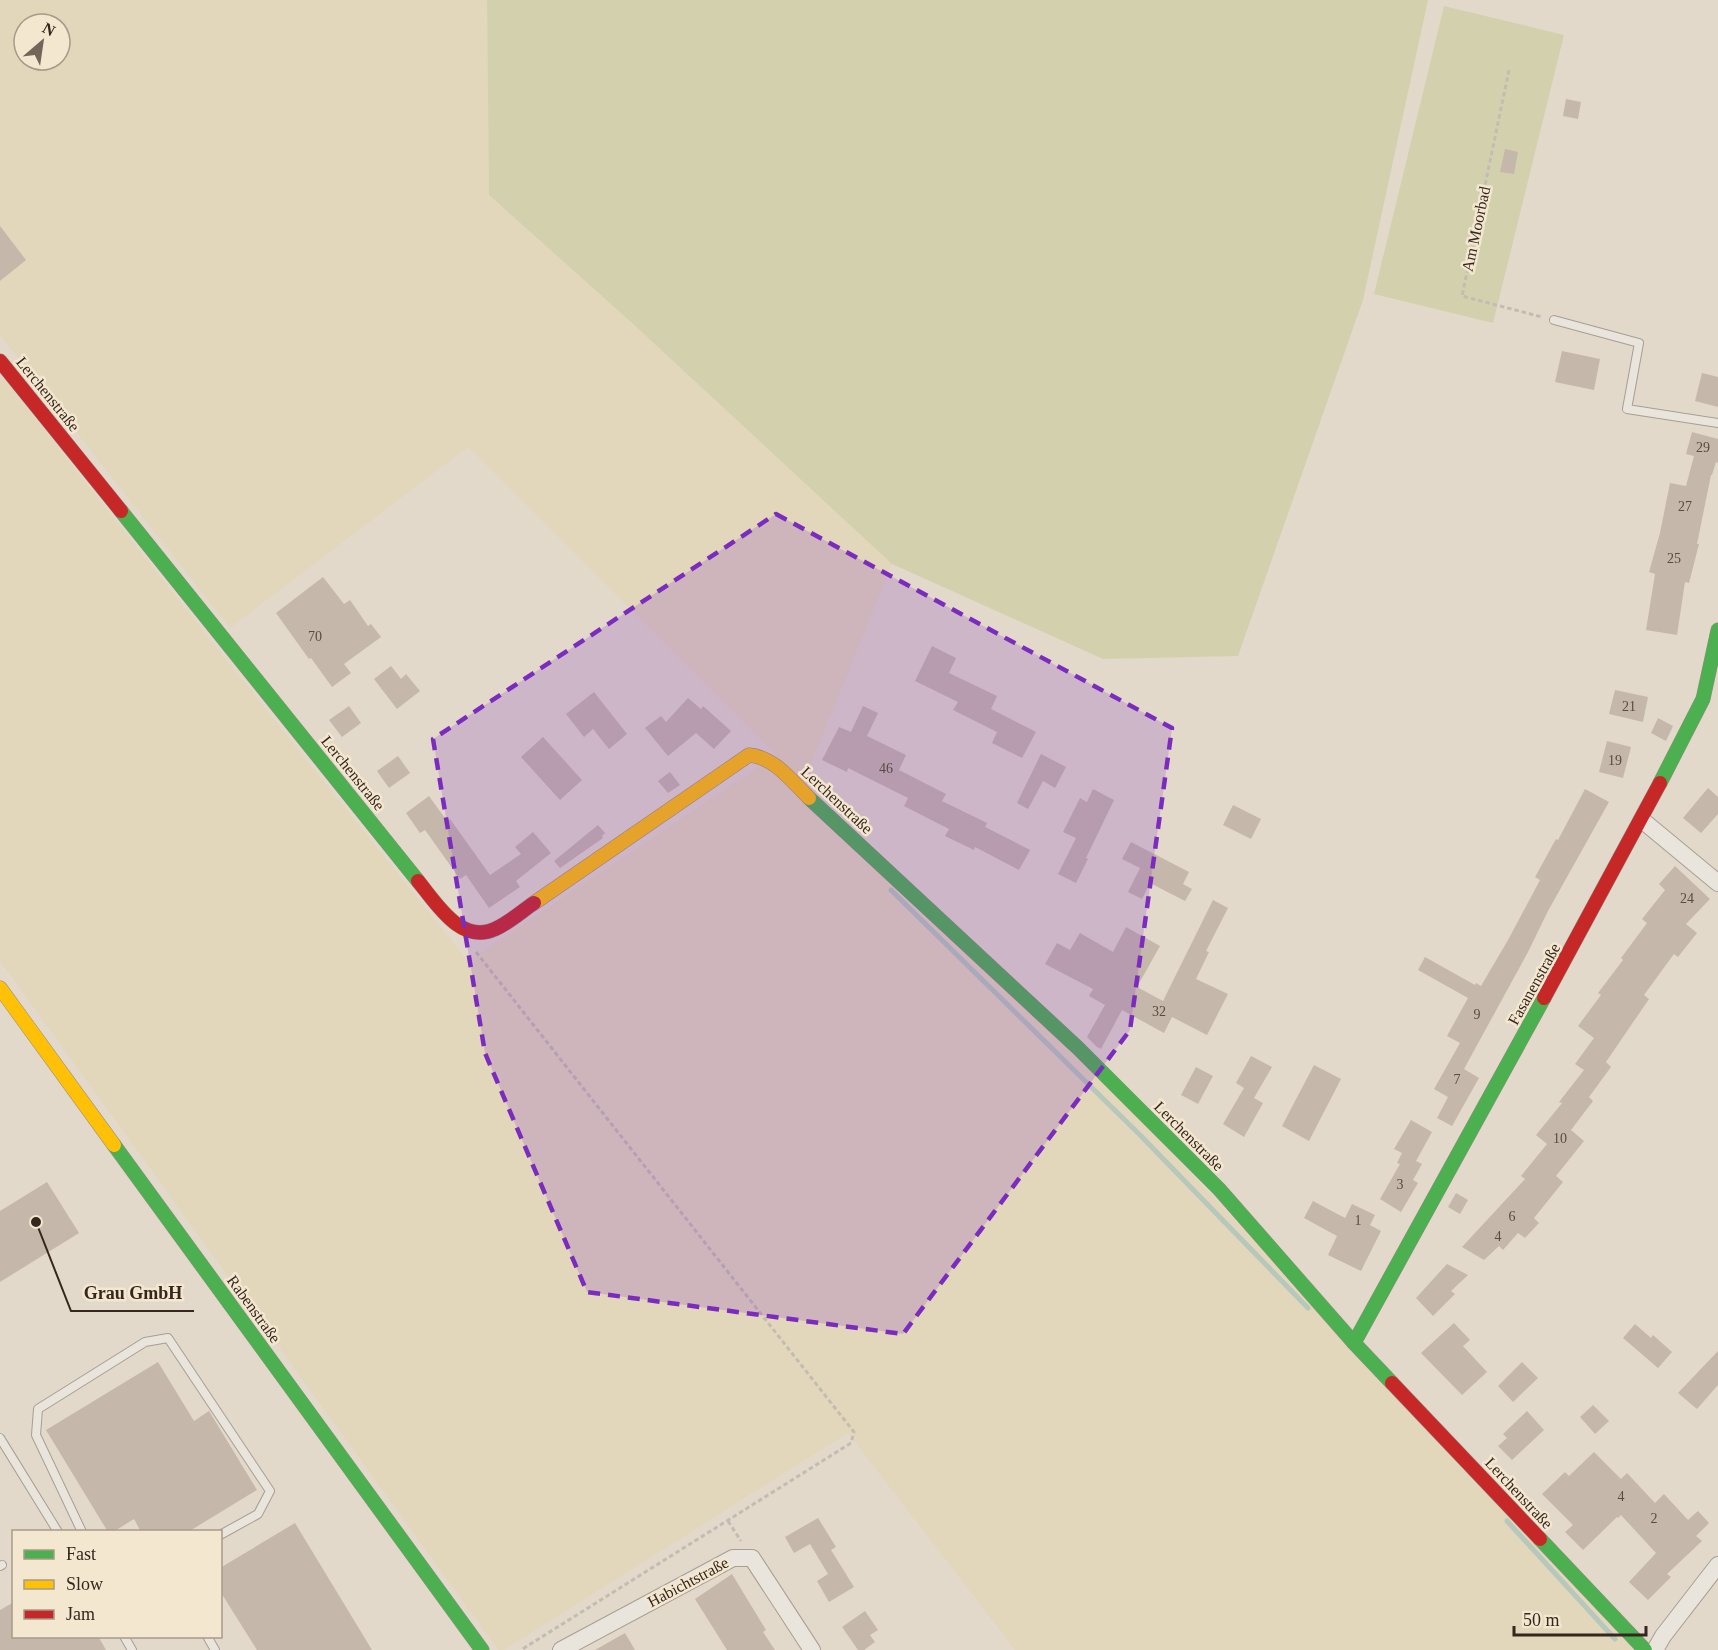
<svg xmlns="http://www.w3.org/2000/svg" width="1718" height="1650" viewBox="0 0 1718 1650" font-family="Georgia,serif">
  <rect width="100%" height="100%" fill="#e2d9ca"/>
  <path fill="#e2d7bb" fill-rule="evenodd" d="M0,0H487L489,195L632,323L892,564L803,783L1079,1053L1634,1650H1015L848,1433L504,1650H498L0,961V374L212,642L468,961L776,755L468,447L230,628L0,335ZM24,24H60V60H24Z"/>
  <g fill="#d3d1ad">
    <polygon points="487,0 1428,0 1363,300 1238,656 1103,659 892,564 632,323 489,195"/>
    <polygon points="1444,6 1564,35 1493,323 1374,294"/>
  </g>
  <g fill="none" stroke-linecap="round" stroke-linejoin="round">
    <g stroke="#b6c7bb" stroke-width="5">
      <polyline points="891,890 1141,1136 1308,1308"/>
      <polyline points="1507,1521 1615,1639"/>
    </g>
  </g>
  <g fill="#c6b7ab">
    <polygon points="1566,99 1581,102 1578,119 1563,116"/>
    <polygon points="1505,149 1518,152 1514,174 1500,172"/>
    <polygon points="0,226 26,260 0,281"/>
    <polygon points="1562,351 1600,359 1594,390 1555,382"/>
    <polygon points="1702,373 1718,377 1718,407 1695,401"/>
    <polygon points="1692,432 1718,439 1718,463 1716,462 1712,475 1711,475 1697,544 1699,544 1689,583 1685,582 1677,635 1646,630 1655,574 1649,572 1660,533 1670,483 1686,486 1694,456 1686,454"/>
    <polygon points="323,577 344,604 350,600 368,626 371,624 381,637 344,664 351,673 332,687 311,658 309,659 276,613"/>
    <polygon points="932,646 956,658 949,673 997,696 991,709 1036,732 1022,758 992,743 997,732 953,710 958,702 915,681"/>
    <polygon points="391,666 401,679 406,674 420,691 397,709 374,679"/>
    <polygon points="1615,690 1648,697 1643,722 1609,714"/>
    <polygon points="594,692 627,734 609,749 593,729 584,737 566,714"/>
    <polygon points="688,698 701,709 703,706 731,731 714,749 696,733 668,756 645,728 661,716 666,722"/>
    <polygon points="349,706 361,723 342,737 329,720"/>
    <polygon points="863,706 878,713 867,736 906,755 899,770 946,794 942,801 987,823 985,827 1030,850 1019,870 975,847 974,850 945,836 949,829 904,806 908,798 848,768 847,772 822,760 839,727 851,732"/>
    <polygon points="1658,718 1673,726 1666,741 1651,733"/>
    <polygon points="543,737 582,780 560,800 521,757"/>
    <polygon points="1607,741 1631,747 1623,778 1599,772"/>
    <polygon points="1041,754 1066,767 1055,788 1043,781 1028,809 1017,803"/>
    <polygon points="398,756 410,773 389,788 377,771"/>
    <polygon points="670,772 680,785 668,793 658,781"/>
    <polygon points="1708,788 1718,797 1718,814 1701,833 1683,818"/>
    <polygon points="1093,789 1114,800 1086,858 1088,859 1076,883 1058,874 1076,838 1063,832 1080,798 1087,802"/>
    <polygon points="1585,789 1609,802 1548,911 1528,952 1464,1069 1479,1078 1452,1126 1437,1118 1448,1097 1434,1089 1460,1043 1447,1036 1468,998 1418,970 1425,957 1475,985 1476,983 1481,986 1508,940 1540,880 1535,877 1556,839 1558,840"/>
    <polygon points="429,796 447,821 450,819 490,875 521,854 515,847 533,832 551,853 516,881 520,887 489,908 466,875 460,879 425,830 420,833 406,813"/>
    <polygon points="1233,805 1261,819 1251,839 1223,825"/>
    <polygon points="598,825 605,833 602,836 603,838 560,868 554,861"/>
    <polygon points="1131,842 1189,872 1183,884 1192,889 1185,901 1150,883 1142,899 1128,892 1140,868 1122,859"/>
    <polygon points="1675,866 1710,899 1686,924 1697,933 1678,957 1674,954 1644,995 1649,999 1606,1062 1611,1067 1589,1097 1593,1101 1571,1130 1584,1141 1556,1176 1563,1182 1534,1218 1539,1223 1525,1238 1518,1233 1503,1250 1499,1246 1484,1260 1462,1247 1525,1179 1521,1176 1547,1144 1536,1135 1562,1103 1559,1102 1584,1070 1575,1064 1594,1038 1578,1026 1601,995 1598,993 1623,960 1621,958 1647,923 1642,919 1665,890 1659,884"/>
    <polygon points="1213,900 1228,908 1206,951 1209,952 1196,979 1228,994 1207,1035 1172,1017 1164,1033 1122,1010 1101,1049 1097,1047 1087,1037 1105,1005 1089,996 1093,989 1045,964 1057,943 1070,950 1080,933 1113,952 1126,927 1160,946 1137,987 1163,1001"/>
    <polygon points="1251,1056 1272,1067 1254,1098 1263,1103 1244,1137 1223,1124 1244,1088 1236,1083"/>
    <polygon points="1314,1065 1341,1079 1309,1141 1282,1126"/>
    <polygon points="1196,1067 1213,1076 1198,1104 1181,1095"/>
    <polygon points="1411,1120 1432,1132 1416,1161 1422,1164 1413,1180 1418,1183 1401,1212 1380,1199 1400,1164 1397,1163 1402,1153 1394,1149"/>
    <polygon points="47,1182 79,1233 0,1282 0,1211"/>
    <polygon points="1456,1193 1468,1200 1460,1214 1448,1207"/>
    <polygon points="1313,1201 1345,1218 1352,1204 1375,1215 1370,1225 1381,1231 1361,1271 1328,1255 1337,1236 1304,1218"/>
    <polygon points="1447,1264 1468,1275 1451,1291 1455,1294 1433,1316 1416,1298"/>
    <polygon points="1454,1323 1470,1340 1463,1346 1487,1372 1462,1395 1421,1353"/>
    <polygon points="1635,1324 1651,1338 1653,1335 1672,1352 1658,1368 1623,1338"/>
    <polygon points="1718,1351 1718,1385 1697,1409 1678,1393"/>
    <polygon points="158,1362 194,1421 209,1411 257,1490 188,1532 141,1532 134,1519 113,1532 108,1532 46,1430"/>
    <polygon points="1522,1362 1538,1378 1513,1402 1498,1386"/>
    <polygon points="1593,1405 1609,1421 1595,1434 1580,1417"/>
    <polygon points="1527,1411 1544,1430 1512,1460 1498,1446 1507,1438 1503,1434"/>
    <polygon points="1594,1452 1621,1479 1627,1473 1655,1503 1664,1494 1688,1520 1698,1511 1709,1523 1696,1536 1702,1541 1667,1574 1671,1577 1648,1600 1629,1582 1656,1553 1621,1515 1618,1518 1617,1517 1583,1550 1565,1532 1573,1525 1542,1494 1565,1472 1569,1476"/>
    <polygon points="818,1518 836,1547 831,1550 854,1587 829,1602 817,1581 828,1574 810,1544 794,1553 785,1537"/>
    <polygon points="295,1523 372,1650 257,1650 220,1591 220,1568"/>
    <polygon points="732,1574 766,1630 763,1632 775,1650 727,1650 695,1599"/>
    <polygon points="14,1602 14,1636 98,1636 106,1650 0,1650 0,1610"/>
    <polygon points="865,1611 878,1630 870,1635 875,1642 864,1650 858,1650 842,1627"/>
    <polygon points="625,1633 635,1650 595,1650"/>
  </g>
  <g fill="none" stroke-linecap="round" stroke-linejoin="round">
    <g stroke="#a79e94" stroke-width="10">
      <g id="lane">
        <polyline points="1554,320 1639,343 1627,409 1718,423"/>
        <polyline points="0,1438 58,1532"/>
        <polyline points="82,1532 36,1435 38,1409 145,1342 168,1338 270,1491 258,1514 220,1535"/>
        <polyline points="0,1566 2,1565"/>
        <polyline points="124,1636 132,1650"/>
        <polyline points="207,1636 215,1650"/>
      </g>
    </g>
    <g stroke="#a79e94" stroke-width="18">
      <g id="street">
        <polyline points="1642,820 1718,883"/>
        <polyline points="561,1650 733,1558 752,1558 812,1650"/>
        <polyline points="1655,1650 1663,1636 1718,1565"/>
      </g>
    </g>
    <g stroke="#978e84" stroke-width="15">
      <g id="fast">
        <polyline points="121,511 418,881"/>
        <polyline points="1660,783 1703,699 1718,630"/>
        <polyline points="809,798 1078,1048 1219,1189 1354,1343 1392,1383"/>
        <polyline points="114,1145 482,1650"/>
        <polyline points="1354,1343 1544,998"/>
        <polyline points="1540,1539 1645,1650"/>
      </g>
    </g>
    <g stroke="#978e84" stroke-width="15">
      <g id="slow">
        <path d="M534,903L749,755C774,757 792,781 809,798"/>
        <polyline points="0,988 114,1145"/>
      </g>
    </g>
    <g stroke="#978e84" stroke-width="15">
      <g id="jam">
        <polyline points="0,361 121,511"/>
        <path d="M418,881C436,903 461,945 495,929C509,923 522,911 534,903"/>
        <polyline points="1544,998 1660,783"/>
        <polyline points="1392,1383 1540,1539"/>
      </g>
    </g>
    <g stroke="#c3bcb3" stroke-width="3" stroke-dasharray="4.5 3" stroke-linecap="butt">
      <polyline points="1509,70 1462,296 1542,317"/>
      <polyline points="476,952 854,1432 851,1443 521,1650"/>
      <polyline points="728,1521 741,1541"/>
    </g>
    <use href="#lane" stroke="#eae5dc" stroke-width="8"/>
    <use href="#street" stroke="#eae5dc" stroke-width="16"/>
    <use href="#fast" stroke="#4caf50" stroke-width="14"/>
    <use href="#slow" stroke="#ffc107" stroke-width="14"/>
    <use href="#jam" stroke="#c62828" stroke-width="14"/>
  </g>
  <path fill="#7b2cbf" fill-opacity="0.2" stroke="#7b2cbf" stroke-width="4.5" stroke-dasharray="12 8" stroke-linejoin="round" d="M776,514L1172,728L1130,1030L903,1334L587,1292L485,1053L433,739Z"/>
  <g text-anchor="middle" dominant-baseline="central" stroke-width="5" stroke-linejoin="round" paint-order="stroke">
    <g font-size="14" fill="#594b40">
      <text x="1703" y="447">29</text>
      <text x="1685" y="506">27</text>
      <text x="1674" y="558">25</text>
      <text x="315" y="636">70</text>
      <text x="1629" y="706">21</text>
      <text x="1615" y="760">19</text>
      <text x="886" y="768">46</text>
      <text x="1687" y="898">24</text>
      <text x="1159" y="1011">32</text>
      <text x="1477" y="1014">9</text>
      <text x="1457" y="1079">7</text>
      <text x="1560" y="1138">10</text>
      <text x="1400" y="1184">3</text>
      <text x="1512" y="1216">6</text>
      <text x="1358" y="1220">1</text>
      <text x="1498" y="1236">4</text>
      <text x="1621" y="1496">4</text>
      <text x="1654" y="1518">2</text>
    </g>
    <g font-size="16" fill="#35271d" stroke="#f4e7d0">
      <text transform="translate(1476 229) rotate(-78)">Am Moorbad</text>
      <text transform="translate(48 394) rotate(51)">Lerchenstraße</text>
      <text transform="translate(353 773) rotate(51)">Lerchenstraße</text>
      <text transform="translate(837 800) rotate(43)">Lerchenstraße</text>
      <text transform="translate(1534 984) rotate(-61)">Fasanenstraße</text>
      <text transform="translate(1189 1136) rotate(45)">Lerchenstraße</text>
      <text transform="translate(254 1309) rotate(54)">Rabenstraße</text>
      <text transform="translate(1519 1493) rotate(47)">Lerchenstraße</text>
      <text transform="translate(688 1582) rotate(-28)">Habichtstraße</text>
    </g>
  </g>
  <path fill="none" stroke="#35271d" stroke-width="2" d="M36 1222L71 1311H194"/>
  <circle fill="#35271d" stroke="#f4e7d0" stroke-width="2" cx="36" cy="1222" r="6"/>
  <g font-size="18" text-anchor="middle" font-weight="bold" fill="#35271d" stroke="#f4e7d0" stroke-width="5" stroke-linejoin="round" paint-order="stroke">
    <text x="133" y="1299">Grau GmbH</text>
  </g>
  <rect x="12" y="1530" width="210" height="108" fill="#f4e7d0" stroke="#a89a88" stroke-width="1.5"/>
  <rect x="24" y="1550" width="30" height="9" fill="#4caf50" stroke="#a89a88" stroke-width="1.5"/>
  <text x="66" y="1560" font-size="18" fill="#35271d">Fast</text>
  <rect x="24" y="1580" width="30" height="9" fill="#ffc107" stroke="#a89a88" stroke-width="1.5"/>
  <text x="66" y="1590" font-size="18" fill="#35271d">Slow</text>
  <rect x="24" y="1610" width="30" height="9" fill="#c62828" stroke="#a89a88" stroke-width="1.5"/>
  <text x="66" y="1620" font-size="18" fill="#35271d">Jam</text>
  <g transform="translate(42 42) rotate(29)"><circle r="28" fill="#f4e7d0" stroke="#a89a88" stroke-width="1.5"/>
  <path d="M0-4.5L10 22L0 15L-10 22Z" fill="#72655a"/>
  <text y="-9" font-size="16" font-weight="bold" text-anchor="middle" fill="#35271d">N</text>
  </g>
  <path d="M1514 1626v9h132v-9" fill="none" stroke="#35271d" stroke-width="3"/>
  <text x="1523" y="1626" font-size="18" fill="#35271d" stroke="#f4e7d0" stroke-width="4.5" paint-order="stroke">50 m</text>
</svg>
